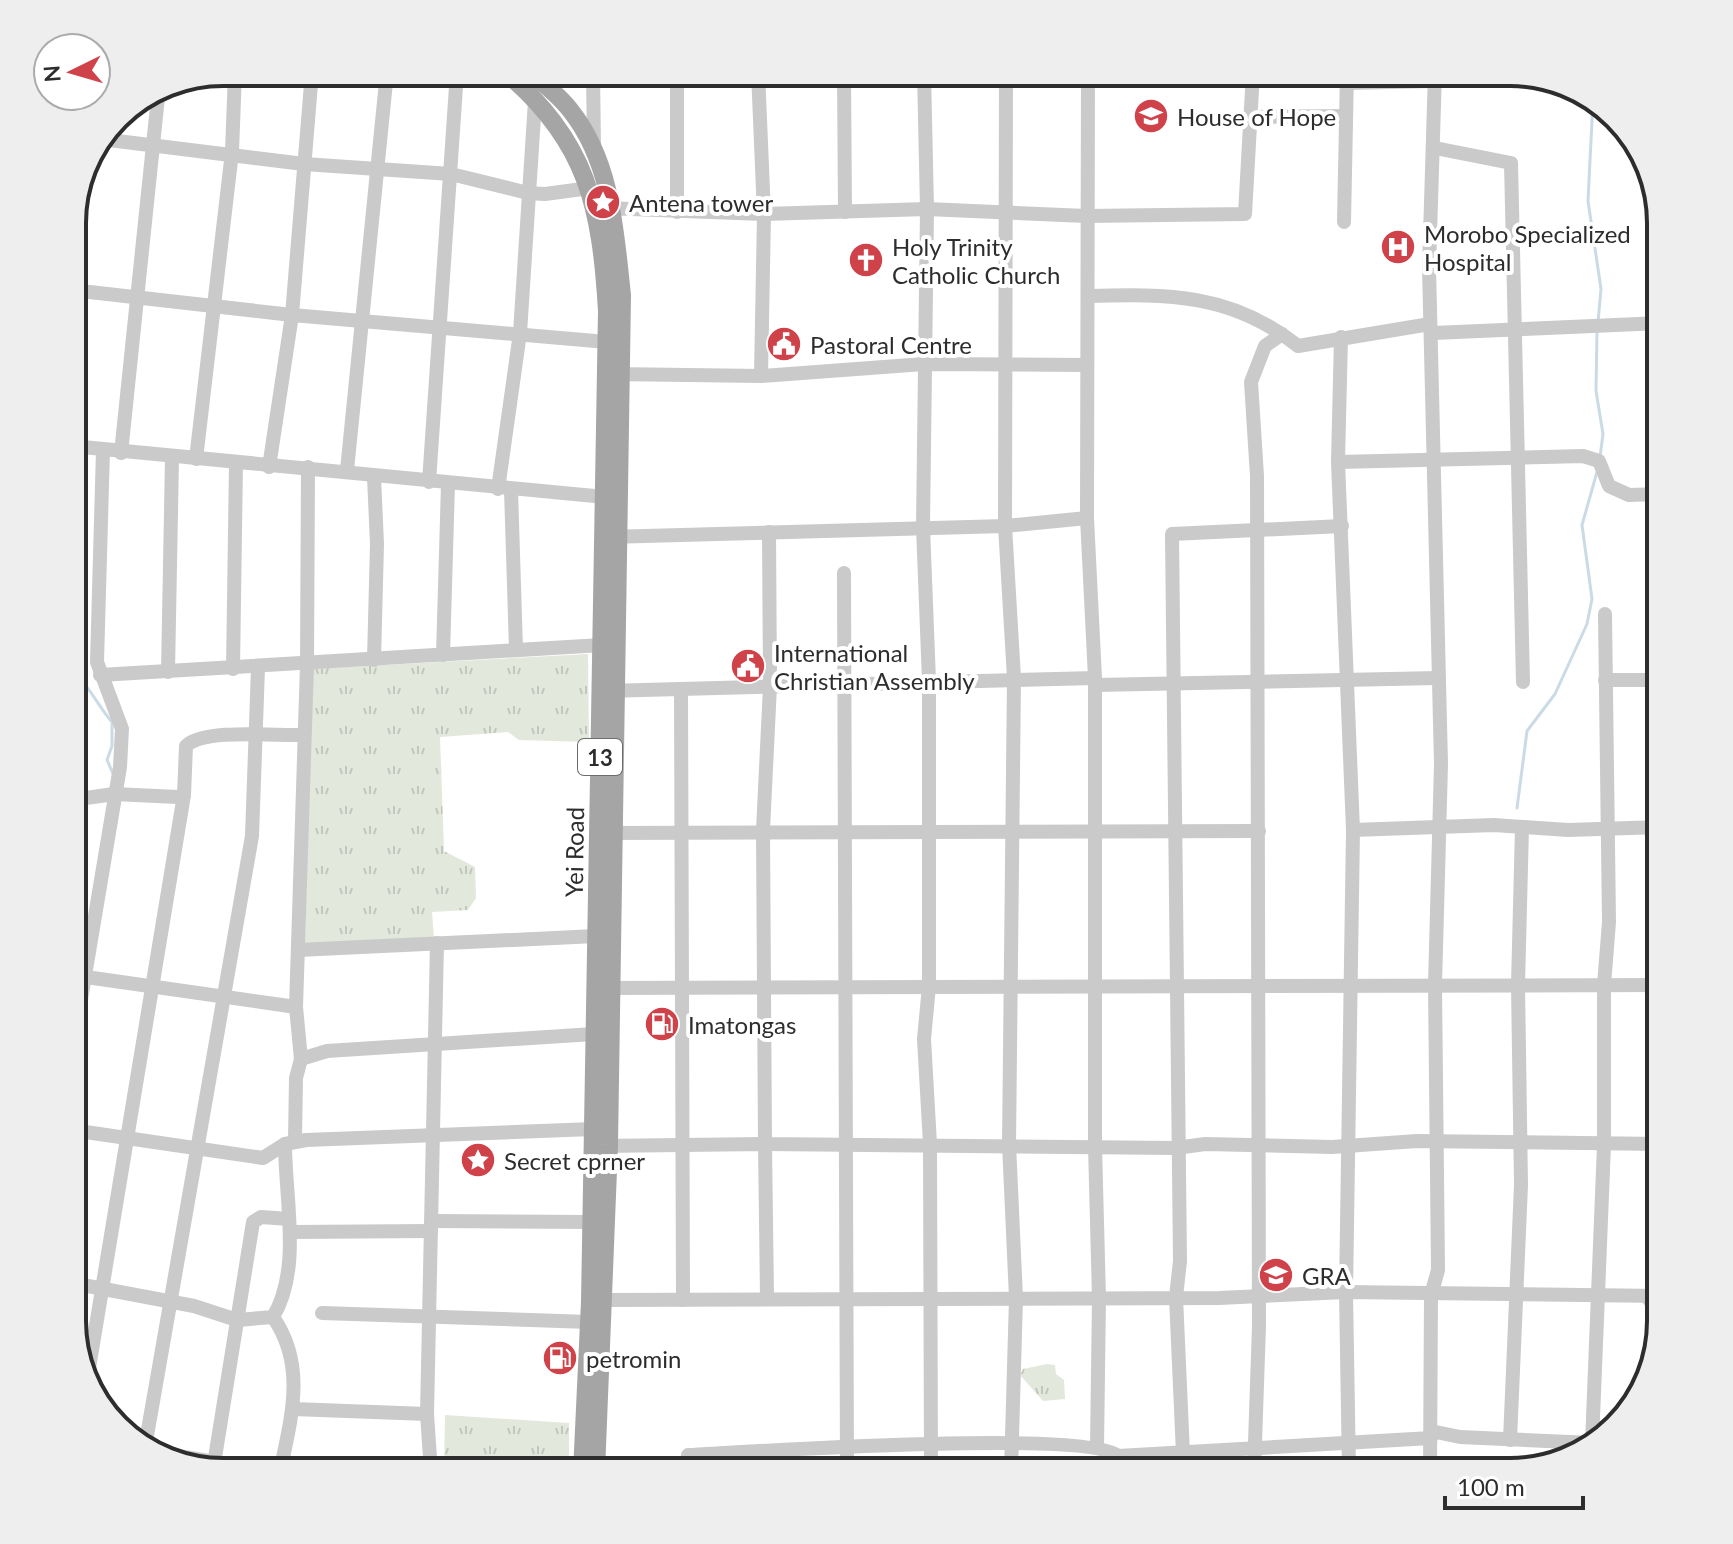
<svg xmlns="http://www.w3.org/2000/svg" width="1733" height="1544" viewBox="0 0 1733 1544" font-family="Lato,sans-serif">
  <defs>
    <pattern id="grass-tufts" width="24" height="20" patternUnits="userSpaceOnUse" patternTransform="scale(2)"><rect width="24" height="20" fill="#e2e8dc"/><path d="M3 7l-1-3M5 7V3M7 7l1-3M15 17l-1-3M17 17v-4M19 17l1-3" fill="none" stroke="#c2c7bd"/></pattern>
  </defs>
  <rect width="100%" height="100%" fill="#fff"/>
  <g fill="url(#grass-tufts)">
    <polygon points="588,654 589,742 519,740 508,732 440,737 444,851 475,867 476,898 468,910 432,912 434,939 305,945 309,669"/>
    <polygon points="1047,1364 1055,1365 1056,1374 1064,1380 1065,1399 1043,1401 1020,1375 1023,1369"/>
    <polygon points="445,1415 569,1423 569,1472 444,1472"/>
  </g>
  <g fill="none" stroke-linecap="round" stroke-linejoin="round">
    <g stroke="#cadbe6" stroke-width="3">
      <polyline points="1593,100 1588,201 1601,289 1598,322"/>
      <polyline points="1597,329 1596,391 1603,434 1600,457"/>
      <path d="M72,673C88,683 98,706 112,722V746L107,760L114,776"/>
      <polyline points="1517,808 1527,731 1555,694 1587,624 1592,599 1582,525 1597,472"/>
    </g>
    <g stroke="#cacaca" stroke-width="14">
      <polyline points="593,72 594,148"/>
      <polyline points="758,72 764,214 761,376"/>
      <polyline points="844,72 845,212"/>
      <polyline points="924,72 927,209 923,527 929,681 929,986 924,1039 930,1144 931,1472"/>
      <polyline points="1006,72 1005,526 1014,678 1009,1144 1016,1298 1011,1472"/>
      <polyline points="1088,72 1087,518 1095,678 1095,1146 1099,1298 1097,1447"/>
      <polyline points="1347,83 1434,81"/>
      <polyline points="1252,117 1346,116"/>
      <polyline points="101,139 304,164 451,174 528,193 545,194 590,188"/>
      <polyline points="1435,148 1511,163 1523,682"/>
      <polyline points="604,208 764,214 927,209 1086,216 1245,214 1253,72"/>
      <polyline points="677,212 677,72"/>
      <polyline points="1344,222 1347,72"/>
      <polyline points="72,290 292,315 607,342"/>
      <path d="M1088,296C1168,294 1231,293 1298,346L1430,324"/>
      <polyline points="1433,333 1661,323"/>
      <polyline points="1341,337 1338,462 1353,830 1346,1292 1349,1472"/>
      <polyline points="613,374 761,376 924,364 1087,365"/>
      <polyline points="72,446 605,497"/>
      <polyline points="121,453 158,97"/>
      <polyline points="196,459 232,152 235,72"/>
      <polyline points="1338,462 1583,456 1599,461 1609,486 1629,495 1661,494"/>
      <polyline points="269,467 292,315 312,72"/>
      <polyline points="347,470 387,72"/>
      <polyline points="374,477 377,544 374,660"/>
      <polyline points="429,482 457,72"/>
      <polyline points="498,489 520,333 535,101"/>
      <polyline points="511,490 516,649"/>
      <polyline points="769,532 770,686 763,830 765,1144 1176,1148 1205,1144 1332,1147 1417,1141 1661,1144"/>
      <polyline points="608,537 1005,526 1087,518"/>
      <polyline points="844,573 847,1472"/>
      <polyline points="443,655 448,484"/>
      <polyline points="233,669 236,463"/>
      <polyline points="168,672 172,458"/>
      <polyline points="100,675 602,645"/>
      <polyline points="1605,680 1661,680"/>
      <polyline points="1095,685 1438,678"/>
      <polyline points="681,689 683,1300"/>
      <polyline points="606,691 1095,678"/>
      <path d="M72,800L114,794L178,797L184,795L186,746C204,728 277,736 304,735"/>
      <polyline points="1353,830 1494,825 1568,830 1661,827"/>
      <polyline points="607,833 1259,831"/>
      <polyline points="298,950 596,936"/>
      <polyline points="72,975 296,1007"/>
      <polyline points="603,988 1661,985"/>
      <polyline points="72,1053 120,767 122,729 97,662 103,450"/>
      <polyline points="301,1059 296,1007 307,665 308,467"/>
      <polyline points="72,1130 263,1158 285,1144 306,1140 593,1129"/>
      <polyline points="295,1141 296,1078 301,1059 327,1051 594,1034"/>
      <polyline points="599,1146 765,1144 767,1298"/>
      <polyline points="431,1221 591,1222"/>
      <polyline points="292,1232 431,1231"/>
      <path d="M72,1283L194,1306L237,1320L273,1317C302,1269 285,1198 285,1144"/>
      <polyline points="1647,1297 1661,1314"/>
      <polyline points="604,1300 1219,1298 1346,1292 1661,1296"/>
      <polyline points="322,1313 589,1322"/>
      <path d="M273,1317C307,1366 291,1418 280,1472"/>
      <polyline points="89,1368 184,795"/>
      <polyline points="293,1409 427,1414"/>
      <polyline points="1431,1431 1460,1437 1592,1443 1604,1145 1604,985 1609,922 1605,614"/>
      <polyline points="1510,1440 1521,1185 1518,985 1522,827"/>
      <polyline points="145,1447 252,836 258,668"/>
      <polyline points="153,1452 280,1472"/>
      <polyline points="1210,1453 1225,1472"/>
      <polyline points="213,1470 253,1222 261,1217 289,1219"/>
      <polyline points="431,1472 427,1414 437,943"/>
      <path d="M686,1472L688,1455C748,1452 1088,1429 1118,1456L1431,1438"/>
      <polyline points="765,1472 765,1451"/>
      <polyline points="1180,1472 1183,1454 1176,1297 1180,1261 1172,534 1342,526"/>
      <polyline points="1254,1472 1259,1326 1257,476 1251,382 1265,346 1282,334"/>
      <polyline points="1430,1472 1431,1295 1438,1270 1435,985 1441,764 1429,268 1435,72"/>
    </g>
    <g stroke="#a5a5a5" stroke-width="18">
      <path d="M505,72C588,141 601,209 607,311L590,1302L582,1472"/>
      <path d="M530,72C544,84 560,96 571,111C612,163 615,232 622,295L609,1145L596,1472"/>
    </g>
  </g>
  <defs>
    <g id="school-disc" transform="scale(1.8)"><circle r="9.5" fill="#d04249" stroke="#fff"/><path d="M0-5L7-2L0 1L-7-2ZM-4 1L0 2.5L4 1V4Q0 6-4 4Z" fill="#fff"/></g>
    <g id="sight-disc" transform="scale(1.8)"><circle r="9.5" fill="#d04249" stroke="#fff"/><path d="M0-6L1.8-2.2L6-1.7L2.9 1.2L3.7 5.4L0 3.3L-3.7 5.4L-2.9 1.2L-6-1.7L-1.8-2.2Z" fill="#fff"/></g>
    <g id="hospital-disc" transform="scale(1.8)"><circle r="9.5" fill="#d04249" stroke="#fff"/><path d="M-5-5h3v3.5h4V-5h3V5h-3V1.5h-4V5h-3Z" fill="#fff"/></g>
    <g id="church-disc" transform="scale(1.8)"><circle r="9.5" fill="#d04249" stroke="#fff"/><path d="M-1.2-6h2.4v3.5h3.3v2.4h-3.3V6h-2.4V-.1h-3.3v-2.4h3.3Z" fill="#fff"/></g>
    <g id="civic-disc" transform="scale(1.8)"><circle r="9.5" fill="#d04249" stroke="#fff"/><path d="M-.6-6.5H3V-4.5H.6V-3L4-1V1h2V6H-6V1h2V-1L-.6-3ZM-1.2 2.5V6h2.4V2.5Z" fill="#fff"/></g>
    <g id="fuel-disc" transform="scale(1.8)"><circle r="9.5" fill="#d04249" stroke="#fff"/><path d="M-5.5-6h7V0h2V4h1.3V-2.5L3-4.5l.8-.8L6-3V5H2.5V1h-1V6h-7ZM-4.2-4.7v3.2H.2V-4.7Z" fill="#fff"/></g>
    <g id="university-disc" transform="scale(1.8)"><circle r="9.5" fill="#d04249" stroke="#fff"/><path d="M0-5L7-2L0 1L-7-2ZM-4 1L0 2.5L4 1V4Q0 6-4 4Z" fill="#fff"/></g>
  </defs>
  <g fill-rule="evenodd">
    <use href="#school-disc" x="1151" y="116"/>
    <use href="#sight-disc" x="603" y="202"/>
    <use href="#hospital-disc" x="1398" y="247"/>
    <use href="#church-disc" x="866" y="260"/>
    <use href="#civic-disc" x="784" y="344"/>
    <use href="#civic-disc" x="748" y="666"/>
    <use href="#fuel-disc" x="662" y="1024"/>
    <use href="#sight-disc" x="478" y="1160"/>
    <use href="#university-disc" x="1276" y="1275"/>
    <use href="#fuel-disc" x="560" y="1358"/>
  </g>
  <g text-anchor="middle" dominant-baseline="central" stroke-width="8" stroke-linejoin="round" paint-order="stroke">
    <rect fill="#fff" stroke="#6c6c6c" stroke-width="2" x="578" y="739" width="44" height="36" rx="6"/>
    <g font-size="22" font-weight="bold" fill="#2d2d2d">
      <text x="600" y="757">13</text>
    </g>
    <g font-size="24" fill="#2d2d2d" stroke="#fff" text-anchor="start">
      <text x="1177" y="116">House of Hope</text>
      <text x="629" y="202">Antena tower</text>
      <text x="1424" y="233">Morobo Specialized<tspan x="1424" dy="28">Hospital</tspan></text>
      <text x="892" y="246">Holy Trinity<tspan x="892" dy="28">Catholic Church</tspan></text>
      <text x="810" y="344">Pastoral Centre</text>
      <text x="774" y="652">International<tspan x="774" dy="28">Christian Assembly</tspan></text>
      <text x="688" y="1024">Imatongas</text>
      <text x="504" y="1160">Secret cprner</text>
      <text x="1302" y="1275">GRA</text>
      <text x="586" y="1358">petromin</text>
    </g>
    <g font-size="24" fill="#2d2d2d" stroke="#fff">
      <text transform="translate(574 852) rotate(-89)">Yei Road</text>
    </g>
  </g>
  <path d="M0 0H1733V1544H0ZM223 86H1510A137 137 0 0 1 1647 223V1321A137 137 0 0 1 1510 1458H223A137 137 0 0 1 86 1321V223A137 137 0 0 1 223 86Z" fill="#eee" fill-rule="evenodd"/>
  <path fill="none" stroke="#2d2d2d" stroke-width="4" d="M223 86H1510A137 137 0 0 1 1647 223V1321A137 137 0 0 1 1510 1458H223A137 137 0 0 1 86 1321V223A137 137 0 0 1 223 86Z"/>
  <g transform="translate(72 72) rotate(265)"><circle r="38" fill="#ffffff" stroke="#ababab" stroke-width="2"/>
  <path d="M0-6L14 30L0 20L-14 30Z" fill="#d04249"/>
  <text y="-12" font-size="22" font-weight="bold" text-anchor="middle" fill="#2d2d2d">N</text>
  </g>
  <path d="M1445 1496v12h138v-12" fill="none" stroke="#2d2d2d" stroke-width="4"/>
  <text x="1457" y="1496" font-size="24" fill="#2d2d2d" stroke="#ffffff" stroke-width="6" paint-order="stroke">100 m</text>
</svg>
